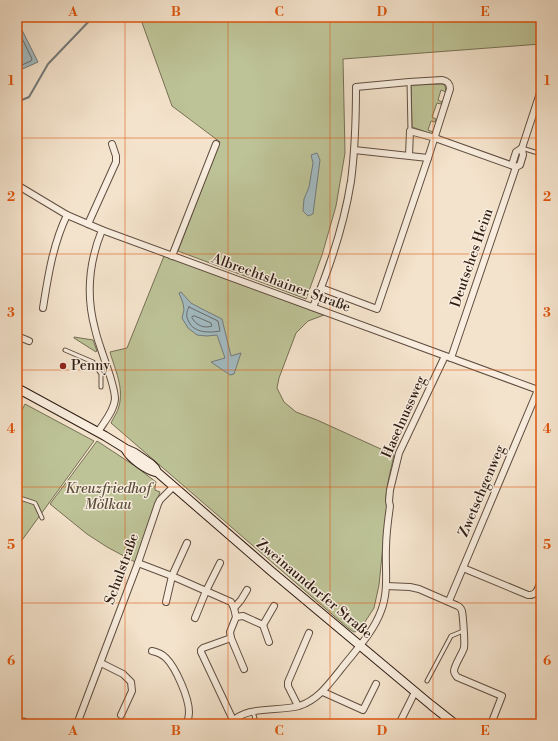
<svg xmlns="http://www.w3.org/2000/svg" width="558" height="741" viewBox="0 0 558 741" font-family="'Libre Bodoni',serif">
  <rect width="100%" height="100%" fill="#f4e3cc"/>
  <filter id="stains"><feTurbulence type="fractalNoise" baseFrequency=".005" numOctaves="4"/><feColorMatrix values="0 0 0 0 .2 0 0 0 0 .09 0 0 0 0 .02 0 0 0 .5 -.17"/></filter>
  <radialGradient id="worn" r=".72"><stop offset=".6" stop-color="#630" stop-opacity="0"/><stop offset="1" stop-color="#630" stop-opacity=".3"/></radialGradient>
  <g fill="#bdc397" stroke="#767055">
    <polygon points="140,17 541,17 541,44 343,59 345,153 336,206 322,255 306,299 178,251 220,142 172,106"/>
    <polygon points="443,84 445,86 446,92 441,90 438,100 442,102 441,104 437,103 432,117 436,119 435,122 431,121 428,130 433,132 432,134 412,127 411,85"/>
    <path d="M164,256L324,315L308,321L296,333L279,378L277,388L284,402L296,412L317,420L394,455C392,466 383,496 387,505L379,585L374,608L359,631L354,632L348,628L111,423C113,418 118,412 119,406C124,387 115,370 110,352L127,348Z"/>
    <polygon points="74,337 93,340 97,351 96,352 74,338"/>
    <polygon points="25,404 94,441 17,547 17,420"/>
    <polygon points="97,441 135,466 156,482 155,487 155,490 160,492 135,562 107,547 87,534 50,504"/>
  </g>
  <g fill="#a2bbc2" stroke="#747b7c">
    <polygon points="17,22 18,22 38,62 18,71 17,68"/>
    <polygon points="317,153 320,160 313,214 308,216 303,211 304,199 309,187 313,163 311,155"/>
    <polygon points="181,292 191,303 202,309 222,319 231,356 241,353 234,374 230,375 211,362 225,358 217,335 207,336 197,335 188,328 182,318 184,310 183,303 179,293"/>
  </g>
  <g fill="none" stroke-linecap="round" stroke-linejoin="round">
    <g stroke="#686c6a" stroke-width="1">
      <polyline points="17,28 32,59 31,61 17,67"/>
      <path d="M189,307L218,321L220,331C210,333 194,333 189,322C186,317 186,312 189,307Z"/>
      <path d="M193,316H195L211,323L212,326C204,329 196,325 192,318Z"/>
    </g>
    <polyline stroke="#747b7c" stroke-width="2" points="17,102 29,97 48,64 93,17"/>
    <g stroke="#604e41" stroke-width="5">
      <g id="lane">
        <polyline points="409,82 410,131"/>
        <polyline points="522,148 541,154"/>
        <polyline points="65,350 93,362 101,374 101,387"/>
        <polyline points="17,497 35,503 36,505 42,518"/>
        <polyline points="427,681 451,636 463,631"/>
        <polyline points="253,712 256,722 255,724"/>
        <polyline points="22,724 24,720 31,724"/>
      </g>
    </g>
    <g stroke="#604e41" stroke-width="8">
      <g id="street">
        <polyline points="354,150 428,158"/>
        <polyline points="409,155 410,131 435,138 516,167"/>
        <polyline points="512,165 516,152 522,148"/>
        <polyline points="17,185 67,215 102,230 541,391"/>
        <polyline points="88,224 116,162 116,156 112,144"/>
        <polyline points="172,256 216,144"/>
        <path d="M313,307C330,267 344,225 351,181C355,150 356,118 356,87L409,82L442,80C447,81 450,83 450,89L428,158L377,309L321,288"/>
        <path d="M43,308C48,276 53,244 67,215"/>
        <polyline points="17,336 29,341"/>
        <polyline points="451,358 516,167 520,165 523,155 522,148 541,90"/>
        <path d="M98,432C104,422 114,411 115,399C115,388 107,367 103,355C100,346 97,338 95,329C86,296 89,262 102,230"/>
        <polyline points="138,563 172,576 231,602 234,608 236,617 230,632 231,638 203,648 201,650 201,652 233,720"/>
        <path d="M463,568L528,595C537,596 538,588 541,581"/>
        <path d="M386,586L410,587L419,589L458,606C460,607 461,608 462,611C463,617 465,642 464,648C462,654 454,666 454,671C454,674 456,675 457,677L502,696L491,724"/>
        <polyline points="449,601 538,390"/>
        <polyline points="166,602 172,576 187,543"/>
        <polyline points="234,608 241,600 247,590"/>
        <polyline points="236,617 243,616 263,625 269,642"/>
        <polyline points="195,618 206,591 220,563"/>
        <polyline points="263,625 274,606"/>
        <polyline points="231,638 244,669"/>
        <path d="M152,651C157,652 162,654 166,658C176,668 189,698 189,712C189,716 188,720 187,724"/>
        <polyline points="101,663 123,674 131,682 132,691 121,715"/>
        <polyline points="323,692 363,710 376,684"/>
        <polyline points="298,706 288,686 288,682 309,633"/>
        <polyline points="77,724 138,563 158,504 160,500 173,487"/>
        <path d="M230,724C245,705 277,712 299,706C318,700 329,684 341,669C355,651 373,633 381,611C389,591 385,569 386,548C386,534 388,520 390,506L389,501L390,490L399,453L445,356"/>
        <polyline points="399,724 415,692"/>
      </g>
    </g>
    <g stroke="#2f1c13" stroke-width="10">
      <g id="secondary">
        <polyline points="17,388 105,436 126,449 135,453 151,464 155,468 157,472 271,571 431,705 455,724"/>
        <path d="M126,450C131,459 147,470 156,472"/>
      </g>
    </g>
    <use href="#lane" stroke="#f8edde" stroke-width="3"/>
    <use href="#street" stroke="#f8edde" stroke-width="6"/>
    <use href="#secondary" stroke="#f8edde" stroke-width="8"/>
  </g>
  <path fill="none" stroke="#df560c" stroke-width="1" stroke-opacity="0.55" d="M125,17V724M228,17V724M330,17V724M433,17V724M17,138H541M17,254H541M17,370H541M17,487H541M17,603H541"/>
  <circle fill="#8f2418" stroke="#f8edde" stroke-width="1.5" cx="63" cy="366" r="4"/>
  <g text-anchor="middle" dominant-baseline="central" stroke-width="3" stroke-linejoin="round" paint-order="stroke">
    <g font-size="14" fill="#2f1c13" stroke="#f8edde">
      <text transform="translate(472 258) rotate(-71)">Deutsches Heim</text>
      <text transform="translate(281 283) rotate(20)">Albrechtshainer Straße</text>
      <text transform="translate(404 417) rotate(-66)">Haselnussweg</text>
      <text transform="translate(482 491) rotate(-67)">Zwetschgenweg</text>
      <text transform="translate(122 569) rotate(-70)">Schulstraße</text>
      <text transform="translate(314 589) rotate(40)">Zweinaundorfer Straße</text>
    </g>
    <g font-size="14" fill="#2f1c13" stroke="#f8edde" text-anchor="start">
      <text x="71" y="366">Penny</text>
    </g>
    <g font-size="14" font-style="italic" fill="#5a4e3b" stroke="#f8edde">
      <text x="108" y="489">Kreuzfriedhof<tspan x="108" dy="16">Mölkau</tspan></text>
    </g>
  </g>
  <rect width="558" height="741" fill="none" stroke="#f4e3cc" stroke-width="44"/>
  <rect x="22" y="22" width="514" height="697" fill="none" stroke="#df560c" stroke-width="1.5"/>
  <g font-size="13" text-anchor="middle" font-weight="bold" fill="#df560c">
    <text x="73" y="16">A</text>
    <text x="176" y="16">B</text>
    <text x="279" y="16">C</text>
    <text x="382" y="16">D</text>
    <text x="485" y="16">E</text>
    <text x="11" y="85">1</text>
    <text x="547" y="85">1</text>
    <text x="11" y="201">2</text>
    <text x="547" y="201">2</text>
    <text x="11" y="317">3</text>
    <text x="547" y="317">3</text>
    <text x="11" y="433">4</text>
    <text x="547" y="433">4</text>
    <text x="11" y="549">5</text>
    <text x="547" y="549">5</text>
    <text x="11" y="665">6</text>
    <text x="547" y="665">6</text>
    <text x="73" y="735">A</text>
    <text x="176" y="735">B</text>
    <text x="279" y="735">C</text>
    <text x="382" y="735">D</text>
    <text x="485" y="735">E</text>
  </g>
  <rect width="100%" height="100%" filter="url(#stains)"/>
  <rect width="100%" height="100%" fill="url(#worn)"/>
</svg>
